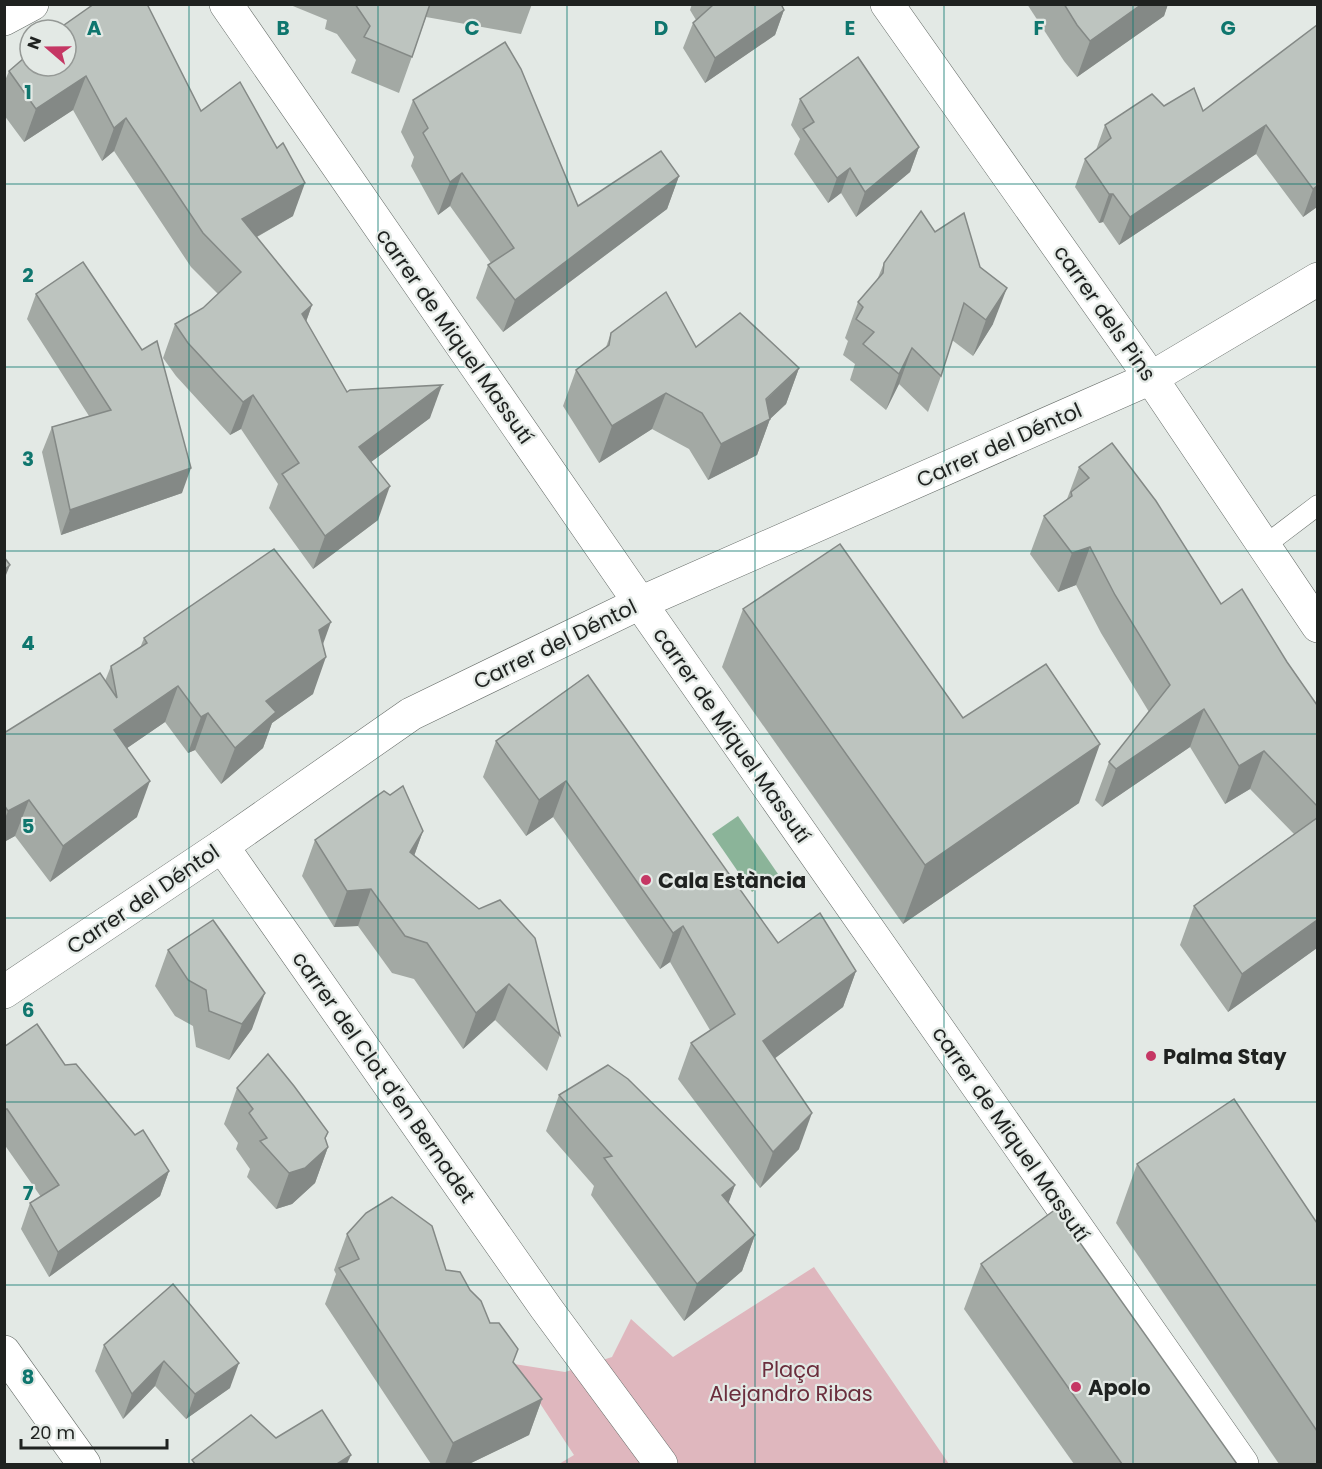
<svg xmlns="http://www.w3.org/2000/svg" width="1322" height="1469" viewBox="0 0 1322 1469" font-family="Poppins,sans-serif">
  <rect width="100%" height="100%" fill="#e3e9e5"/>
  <polygon fill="#dfb7be" points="814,1267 949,1464 559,1464 574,1455 514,1364 565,1372 612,1357 631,1319 673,1357"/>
  <polygon fill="#8bb499" points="738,816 778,874 752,892 712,834"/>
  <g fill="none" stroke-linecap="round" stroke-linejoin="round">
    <g stroke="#666c68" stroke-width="21">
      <polyline id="lane" points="1264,546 1318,505"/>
    </g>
    <g stroke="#666c68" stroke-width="34">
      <g id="street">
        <polyline points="226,4 640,603 1242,1464"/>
        <polyline points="887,4 1151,378 1318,626"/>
        <polyline points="4,19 32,4"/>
        <polyline points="222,846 546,1308 661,1464"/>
        <polyline points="4,992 222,846 411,714 640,603 1151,378 1318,279"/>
        <polyline points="4,1352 84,1464"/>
      </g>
    </g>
    <use href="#lane" stroke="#fff" stroke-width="20"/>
    <use href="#street" stroke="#fff" stroke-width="33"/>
  </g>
  <g fill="#a3a9a4">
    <polygon points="288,4 532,4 521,34 426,17 399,93 351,73 356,60 337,34 325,29 327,20"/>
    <polygon points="692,4 781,4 784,10 775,35 705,83 683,48 693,23 696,20 690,10"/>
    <polygon points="1027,4 1168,4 1164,16 1077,77 1064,61"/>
    <polygon points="1317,25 1317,207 1303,217 1256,154 1119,245 1103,222 1099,223 1075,187 1085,159 1096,150 1105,125 1164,106 1203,111"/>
    <polygon points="66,66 201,111 293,216 257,237 312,305 306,322 347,392 430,418 371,462 378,520 313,569 269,508 278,484 241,429 230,435 176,376 163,358 175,324 203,308 218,294 191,267 114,151 102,161 73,110 24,142 4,115 4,83 9,71"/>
    <polygon points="800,99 919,147 910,172 856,217 841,193 828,203 794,154 800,139 791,125"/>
    <polygon points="413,100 578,206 679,176 667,209 503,332 476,298 488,265 491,263 450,206 438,215 411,166 414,157 401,132"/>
    <polygon points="921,211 993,324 973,356 952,340 941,376 928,412 899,384 886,410 850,380 855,364 843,355 848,341 845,338 858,302 877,280 884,263"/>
    <polygon points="36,294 182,493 61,535 42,452 52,427 89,416 27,319"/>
    <polygon points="611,333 696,347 799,368 786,404 770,419 757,455 708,480 689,449 652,429 599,463 563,406 576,370 606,347"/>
    <polygon points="1079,467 1221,604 1287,662 1317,705 1317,948 1228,1012 1180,945 1194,906 1294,834 1250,789 1225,804 1190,747 1102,807 1095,800 1109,762 1149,712 1101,633 1076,585 1058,592 1030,554 1044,516 1067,499"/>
    <polygon points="743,609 1079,803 903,924 722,667"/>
    <polygon points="144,638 323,645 313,694 272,723 263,748 221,784 195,750 188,753 165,722 127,748 137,817 50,882 15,836 4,842 4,733 105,681 111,666 140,648"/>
    <polygon points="588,675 778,943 856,971 843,1007 775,1058 799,1149 760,1188 678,1079 691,1043 710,1030 670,962 660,969 553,817 526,836 483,777 496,741"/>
    <polygon points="423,831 414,856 560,1035 547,1071 495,1020 463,1049 414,979 392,973 358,926 334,927 302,876 315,840"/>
    <polygon points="168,950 252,1029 229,1060 196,1047 193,1026 175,1016 155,986"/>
    <polygon points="4,1047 65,1065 169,1171 160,1196 49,1277 21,1229 30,1203 41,1197 4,1144"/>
    <polygon points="237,1088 328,1132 325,1139 328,1147 315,1183 292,1204 276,1209 247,1177 250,1169 236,1149 238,1143 224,1124"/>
    <polygon points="559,1095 735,1185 728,1203 755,1235 742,1271 684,1321 591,1195 594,1186 546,1131"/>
    <polygon points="1137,1164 1317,1223 1317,1464 1279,1464 1116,1223"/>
    <polygon points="347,1234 446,1270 490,1323 513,1362 542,1399 529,1435 469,1464 431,1464 325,1304 336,1274 334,1270"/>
    <polygon points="981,1264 1237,1464 1074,1464 964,1309"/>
    <polygon points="173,1284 230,1388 186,1419 155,1386 123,1419 95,1371 104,1345"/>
  </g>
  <g fill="#848986">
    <polygon points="1142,4 1168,4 1164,16 1077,77 1090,41"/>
    <polygon points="784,10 775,35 705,83 715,58"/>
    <polygon points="86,76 73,110 24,142 36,109"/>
    <polygon points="126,118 114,151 102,161 114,128"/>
    <polygon points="1266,125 1256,154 1119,245 1130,217"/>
    <polygon points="919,147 910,172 856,217 865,192"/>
    <polygon points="850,168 841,193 828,203 837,178"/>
    <polygon points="462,173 450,206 438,215 450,182"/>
    <polygon points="679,176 667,209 503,332 515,300"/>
    <polygon points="305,183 293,216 230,252 242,219"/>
    <polygon points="1317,186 1317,207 1303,217 1313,189"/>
    <polygon points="1109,194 1113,194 1103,222 1099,223"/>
    <polygon points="1007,288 993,324 973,356 986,320"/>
    <polygon points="312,305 300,338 302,314"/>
    <polygon points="912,348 899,384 886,410 899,374"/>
    <polygon points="799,368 786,404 770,419 757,455 708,480 721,444"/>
    <polygon points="442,385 430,418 347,480 359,447"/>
    <polygon points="666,393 652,429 599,463 612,426"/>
    <polygon points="253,395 241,429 230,435 243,402"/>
    <polygon points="191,468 182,493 61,535 70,510"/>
    <polygon points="390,486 378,520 313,569 325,536"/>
    <polygon points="1090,547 1076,585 1058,592 1072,553"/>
    <polygon points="10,565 4,580 4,570"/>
    <polygon points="331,622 318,658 319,630"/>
    <polygon points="326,657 313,694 272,723 263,748 221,784 235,748 266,701"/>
    <polygon points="178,686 165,722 101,766 114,730"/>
    <polygon points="1204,709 1190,747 1102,807 1116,769"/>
    <polygon points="208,713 195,750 188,753 201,717"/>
    <polygon points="1100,744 1079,803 903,924 925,865"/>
    <polygon points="1264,751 1250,789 1225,804 1239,766"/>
    <polygon points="150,781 137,817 50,882 63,846"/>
    <polygon points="566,781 553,817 526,836 539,800"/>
    <polygon points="29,800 15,836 4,842 4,821 8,811"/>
    <polygon points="423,831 410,867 410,852"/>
    <polygon points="371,889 358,926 334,927 347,891"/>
    <polygon points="1317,920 1317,948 1228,1012 1242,974"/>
    <polygon points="683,926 670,962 660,969 673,933"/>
    <polygon points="856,971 843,1007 750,1077 763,1041"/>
    <polygon points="509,984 495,1020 463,1049 476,1013"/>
    <polygon points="265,993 252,1029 229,1060 242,1024"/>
    <polygon points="812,1113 799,1149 760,1188 773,1152"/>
    <polygon points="328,1132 319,1155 328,1147 315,1183 292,1204 276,1209 289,1173 325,1138"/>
    <polygon points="169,1171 160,1196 49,1277 58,1252"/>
    <polygon points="735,1185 722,1221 722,1195"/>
    <polygon points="755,1235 742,1271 684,1321 697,1284"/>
    <polygon points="164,1361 155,1386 123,1419 132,1394"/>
    <polygon points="239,1363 230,1388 186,1419 195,1394"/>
    <polygon points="542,1399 529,1435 469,1464 445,1464 453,1443"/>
    <polygon points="351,1455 347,1464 337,1464"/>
  </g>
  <g fill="#bdc4bf" stroke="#848986" stroke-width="1.5">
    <polygon points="94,4 147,4 201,111 240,82 277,148 283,143 305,183 242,219 312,305 302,314 347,392 350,390 442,385 359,447 390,486 325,536 282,474 299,463 253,395 243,402 188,343 175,324 203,308 241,272 203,233 126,118 114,128 86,76 36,109 9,71 30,53 30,66 66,66 66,30 57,30"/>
    <polygon points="355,4 430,4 412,57 364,37 370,26"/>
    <polygon points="712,4 781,4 784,10 715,58 693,23 713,5"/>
    <polygon points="1064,4 1142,4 1090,41 1077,25"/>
    <polygon points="1317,25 1317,186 1313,189 1266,125 1130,217 1113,194 1109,194 1085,159 1111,138 1105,125 1152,94 1164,106 1194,88 1203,111"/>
    <polygon points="505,42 521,69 578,206 661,151 679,176 515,300 488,265 514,248 462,173 450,182 423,133 428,128 413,100"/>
    <polygon points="858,57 919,147 865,192 850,168 837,178 803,129 814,122 800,99"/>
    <polygon points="921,211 935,232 964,213 980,267 1007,288 986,320 964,303 941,376 912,348 899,374 863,344 874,332 856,319 863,307 858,302 883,273 884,263"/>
    <polygon points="83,262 142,350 157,341 191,468 70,510 52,427 111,410 36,294"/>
    <polygon points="666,292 696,347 740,313 799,368 766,399 770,419 721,444 702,413 666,393 612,426 576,370 609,345 611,333"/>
    <polygon points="1112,443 1156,501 1221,604 1242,589 1287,662 1317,705 1317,806 1264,751 1239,766 1204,709 1116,769 1109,762 1170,685 1115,595 1090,547 1072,553 1044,516 1072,496 1071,492 1089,478 1079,467"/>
    <polygon points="840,544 963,718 1046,664 1100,744 925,865 743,609"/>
    <polygon points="274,549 331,622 319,630 326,657 266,701 276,712 235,748 208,713 201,717 178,686 114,730 150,781 63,846 29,800 8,811 4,805 4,733 100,673 117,698 111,666 147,643 144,638"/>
    <polygon points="4,557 10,565 4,570"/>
    <polygon points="588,675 778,943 820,913 856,971 763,1041 812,1113 773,1152 691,1043 735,1014 683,926 673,933 566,781 539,800 496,741"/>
    <polygon points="403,786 423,831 410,852 479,909 500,900 535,938 560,1035 509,984 476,1013 427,943 405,936 371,889 347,891 315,840 384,791 390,795"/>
    <polygon points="1317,818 1317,920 1242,974 1194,906"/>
    <polygon points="213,920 265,993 242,1024 209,1011 206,990 188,980 168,950"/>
    <polygon points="37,1024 65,1065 76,1064 135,1135 143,1130 169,1171 58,1252 30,1203 59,1185 7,1109 4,1110 4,1047"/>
    <polygon points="268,1054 294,1086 328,1132 325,1138 328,1147 305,1168 289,1173 260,1141 267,1138 249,1113 253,1109 237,1088"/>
    <polygon points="608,1065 628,1079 735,1185 722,1195 755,1235 697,1284 604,1158 612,1156 559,1095"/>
    <polygon points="1234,1099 1317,1223 1317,1431 1137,1164"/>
    <polygon points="392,1197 432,1226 446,1270 460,1272 470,1290 481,1301 490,1323 499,1323 518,1349 513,1362 542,1399 453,1443 339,1268 359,1259 347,1234 366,1213"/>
    <polygon points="1056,1209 1237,1464 1122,1464 981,1264"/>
    <polygon points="173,1284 239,1363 195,1394 164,1361 132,1394 104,1345"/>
    <polygon points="322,1410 351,1455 337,1464 195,1464 192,1460 251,1415 276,1438"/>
  </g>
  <path fill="none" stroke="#0f766e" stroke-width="1.5" stroke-opacity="0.55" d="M189,4V1464M378,4V1464M567,4V1464M755,4V1464M944,4V1464M1133,4V1464M4,184H1318M4,367H1318M4,551H1318M4,734H1318M4,918H1318M4,1102H1318M4,1285H1318"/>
  <g fill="#c53764" stroke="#e3e9e5" stroke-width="2">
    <circle cx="646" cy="880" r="6"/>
    <circle cx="1151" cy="1056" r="6"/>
    <circle cx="1076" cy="1387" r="6"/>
  </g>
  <g text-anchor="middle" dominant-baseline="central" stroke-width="4.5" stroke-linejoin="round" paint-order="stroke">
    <g font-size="21" fill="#1f2220" stroke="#e3e9e5">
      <text transform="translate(1105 313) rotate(55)">carrer dels Pins</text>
      <text transform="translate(455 336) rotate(55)">carrer de Miquel Massutí</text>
      <text transform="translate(999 445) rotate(-24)">Carrer del Déntol</text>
      <text transform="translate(555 644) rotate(-26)">Carrer del Déntol</text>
      <text transform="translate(732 735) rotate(55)">carrer de Miquel Massutí</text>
      <text transform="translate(143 899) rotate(-34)">Carrer del Déntol</text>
      <text transform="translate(384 1077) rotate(55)">carrer del Clot d'en Bernadet</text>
      <text transform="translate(1011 1134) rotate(55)">carrer de Miquel Massutí</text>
    </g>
    <g font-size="21" font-weight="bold" fill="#1f2220" stroke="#e3e9e5" text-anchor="start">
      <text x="658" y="880">Cala Estància</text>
      <text x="1163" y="1056">Palma Stay</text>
      <text x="1088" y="1387">Apolo</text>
    </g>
    <g font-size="21" fill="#6b2e3d" stroke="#e3e9e5">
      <text x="791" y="1369">Plaça<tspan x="791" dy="24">Alejandro Ribas</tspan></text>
    </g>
  </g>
  <g font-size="20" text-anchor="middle" font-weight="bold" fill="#0f766e" stroke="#e3e9e5" stroke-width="4.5" stroke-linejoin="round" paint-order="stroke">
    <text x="94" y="35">A</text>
    <text x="283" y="35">B</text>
    <text x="472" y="35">C</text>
    <text x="661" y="35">D</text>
    <text x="850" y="35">E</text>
    <text x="1039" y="35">F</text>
    <text x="1228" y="35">G</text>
    <text x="28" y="99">1</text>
    <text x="28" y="282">2</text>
    <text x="28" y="466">3</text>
    <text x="28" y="650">4</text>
    <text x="28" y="833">5</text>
    <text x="28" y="1017">6</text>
    <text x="28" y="1200">7</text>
    <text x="28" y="1384">8</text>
  </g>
  <rect width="1322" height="1469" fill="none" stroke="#1f2220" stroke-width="12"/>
  <g transform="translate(48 48) rotate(290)"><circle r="28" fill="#e3e9e5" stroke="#959996" stroke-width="1.5"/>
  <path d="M0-4.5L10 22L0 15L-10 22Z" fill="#c53764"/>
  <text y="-9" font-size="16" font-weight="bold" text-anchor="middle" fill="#1f2220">N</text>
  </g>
  <path d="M21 1439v9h146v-9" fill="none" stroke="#1f2220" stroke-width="3"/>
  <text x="30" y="1439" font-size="18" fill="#1f2220" stroke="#e3e9e5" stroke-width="4.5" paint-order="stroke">20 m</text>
</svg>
